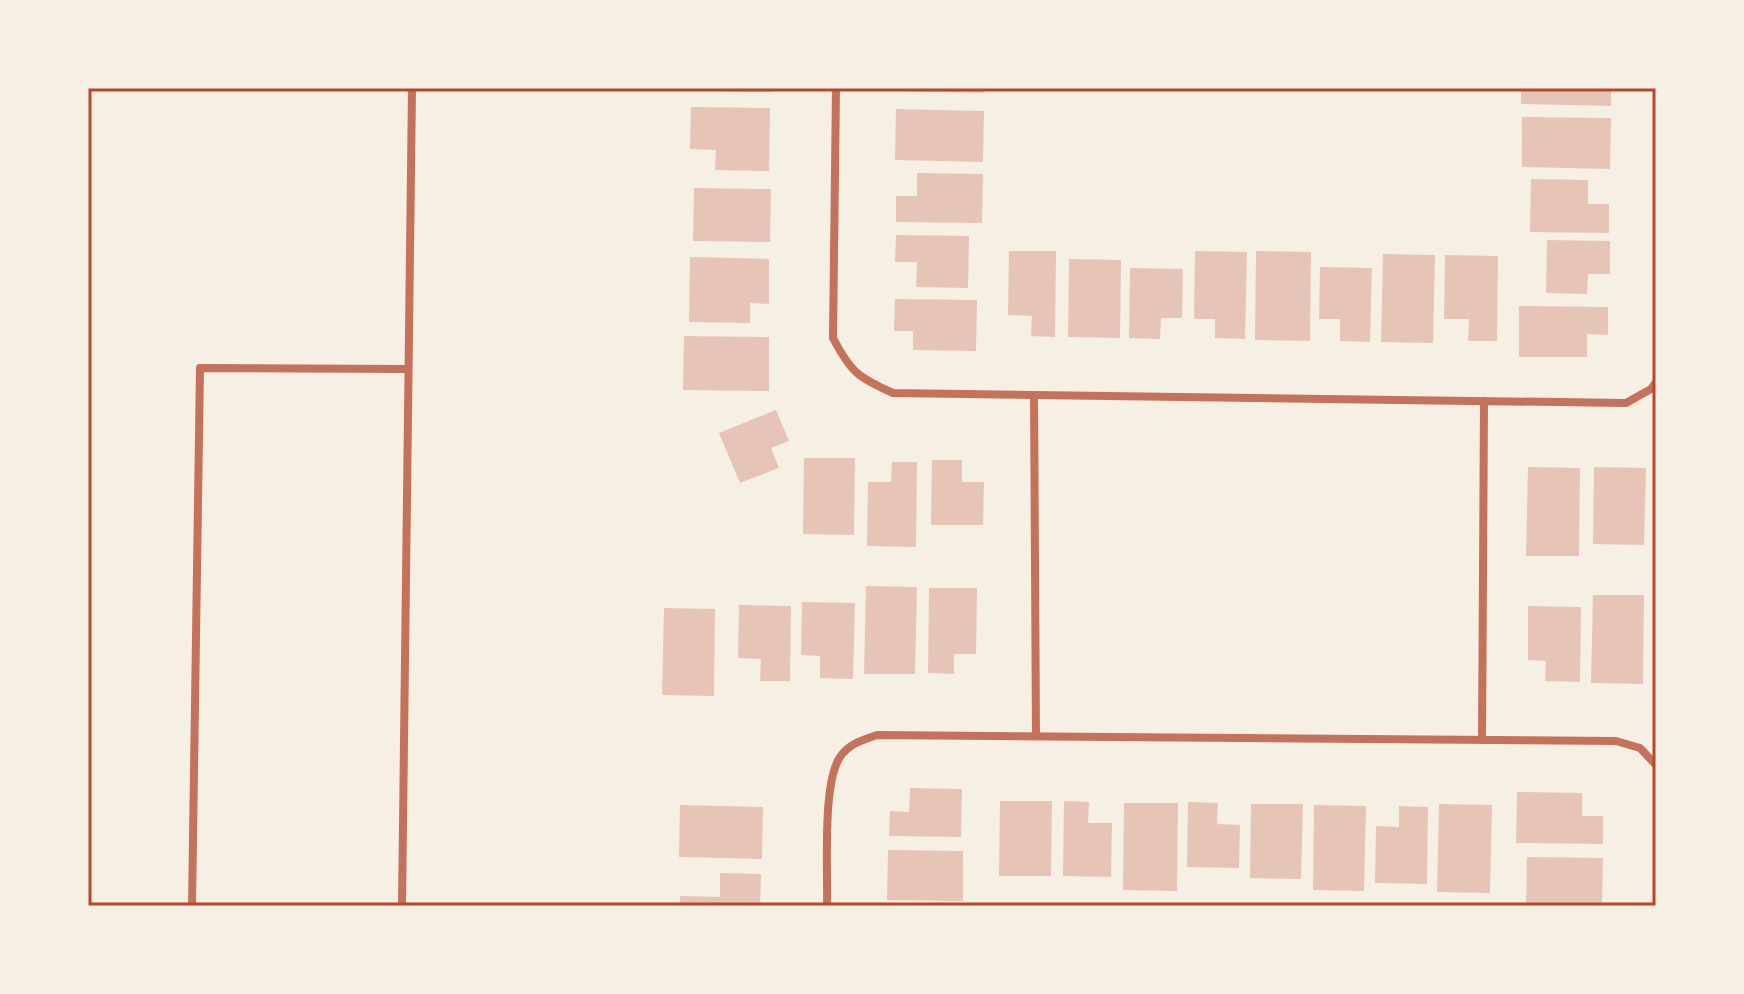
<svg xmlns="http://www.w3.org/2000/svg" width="1744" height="994" viewBox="0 0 1744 994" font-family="Cabin,sans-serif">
  <rect width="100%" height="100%" fill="#f6efe4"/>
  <g fill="#e6c5b7">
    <polygon points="708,88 771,88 771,92 708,91"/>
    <polygon points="897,88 984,88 984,93 897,91"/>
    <polygon points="1521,88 1611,88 1611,106 1521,104"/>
    <polygon points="691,107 770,108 769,171 715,170 716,150 690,149"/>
    <polygon points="896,109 984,111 983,162 895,160"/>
    <polygon points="1522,117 1611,118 1610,169 1522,167"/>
    <polygon points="917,173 983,174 982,223 896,222 896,196 917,196"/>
    <polygon points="1531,179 1588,180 1588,204 1609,204 1609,233 1530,232"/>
    <polygon points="694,188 771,189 770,242 693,241"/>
    <polygon points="896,235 969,236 968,288 916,287 917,262 895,262"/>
    <polygon points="1547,240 1610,241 1610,274 1588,274 1587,294 1546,293"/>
    <polygon points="1009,251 1056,251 1055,337 1031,336 1032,316 1008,315"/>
    <polygon points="1195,251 1247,252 1245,339 1215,338 1215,319 1194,319"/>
    <polygon points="1256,251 1311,252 1310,341 1255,340"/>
    <polygon points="1383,254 1435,255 1433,343 1381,342"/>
    <polygon points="1445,255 1498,256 1497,341 1468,341 1469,319 1444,319"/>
    <polygon points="690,257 769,259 769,304 750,303 750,323 689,322"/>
    <polygon points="1069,259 1121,260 1120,338 1068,337"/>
    <polygon points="1320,267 1372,268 1370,342 1340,341 1340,319 1319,319"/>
    <polygon points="1130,268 1183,269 1182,318 1161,318 1160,339 1129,338"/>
    <polygon points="895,299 977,300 976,351 913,350 913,331 894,331"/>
    <polygon points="1519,306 1608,307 1608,335 1587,334 1587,357 1519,357"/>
    <polygon points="684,336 769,337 769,391 683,390"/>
    <polygon points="776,410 789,441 771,448 779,468 740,483 719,433"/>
    <polygon points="804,458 855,458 854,535 803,534"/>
    <polygon points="932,460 962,460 962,482 984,482 983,525 931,525"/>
    <polygon points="892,462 917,462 916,547 867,546 868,482 891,482"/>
    <polygon points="1528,467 1580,468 1579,556 1526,556"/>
    <polygon points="1594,467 1646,468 1644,545 1593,544"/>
    <polygon points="866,586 917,587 915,674 864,674"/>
    <polygon points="929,588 977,588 976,654 954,654 954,674 928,673"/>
    <polygon points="1593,595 1644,595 1643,684 1591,683"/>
    <polygon points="802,602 855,603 853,679 820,678 820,656 801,655"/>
    <polygon points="739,605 791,606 790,681 760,681 761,659 738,658"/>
    <polygon points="1528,606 1581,607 1580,682 1545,681 1546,661 1528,660"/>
    <polygon points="664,608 715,609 714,696 662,695"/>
    <polygon points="910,788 962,789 961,837 889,836 890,811 909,812"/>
    <polygon points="1517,792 1582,793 1582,816 1603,816 1603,844 1516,843"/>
    <polygon points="1000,801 1052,801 1051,876 999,876"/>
    <polygon points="1064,801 1089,802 1088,823 1112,823 1111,877 1063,876"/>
    <polygon points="1188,802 1218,803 1217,824 1240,825 1239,868 1187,867"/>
    <polygon points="1124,803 1178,803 1177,891 1123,890"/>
    <polygon points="1251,804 1303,804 1301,879 1250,878"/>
    <polygon points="1439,804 1492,805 1490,893 1437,892"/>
    <polygon points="680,805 763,807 762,859 679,857"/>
    <polygon points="1314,805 1366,806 1364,891 1313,890"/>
    <polygon points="1399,806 1428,807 1427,884 1375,883 1376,826 1399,827"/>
    <polygon points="888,850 963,851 963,901 887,900"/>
    <polygon points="1527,857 1603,858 1602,906 1526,906"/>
    <polygon points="720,873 761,874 760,906 680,906 680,896 720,897"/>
  </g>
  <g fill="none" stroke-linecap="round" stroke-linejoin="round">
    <g stroke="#c5725c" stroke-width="8">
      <path d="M836,88L833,338C851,372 857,377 893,393L1626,403L1651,389L1656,382"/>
      <polyline points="1034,395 1036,736"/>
      <polyline points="1482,740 1484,401"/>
      <polyline points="192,906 200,368 407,369"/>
      <polyline points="402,906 412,88"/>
      <path d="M827,906C828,871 822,784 840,757C849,744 862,740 877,735L1616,741L1640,748L1656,765"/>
    </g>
  </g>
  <rect width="1744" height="994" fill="none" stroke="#f6efe4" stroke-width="180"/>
  <rect x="90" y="90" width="1564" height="814" fill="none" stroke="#b5482f" stroke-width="3"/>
</svg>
